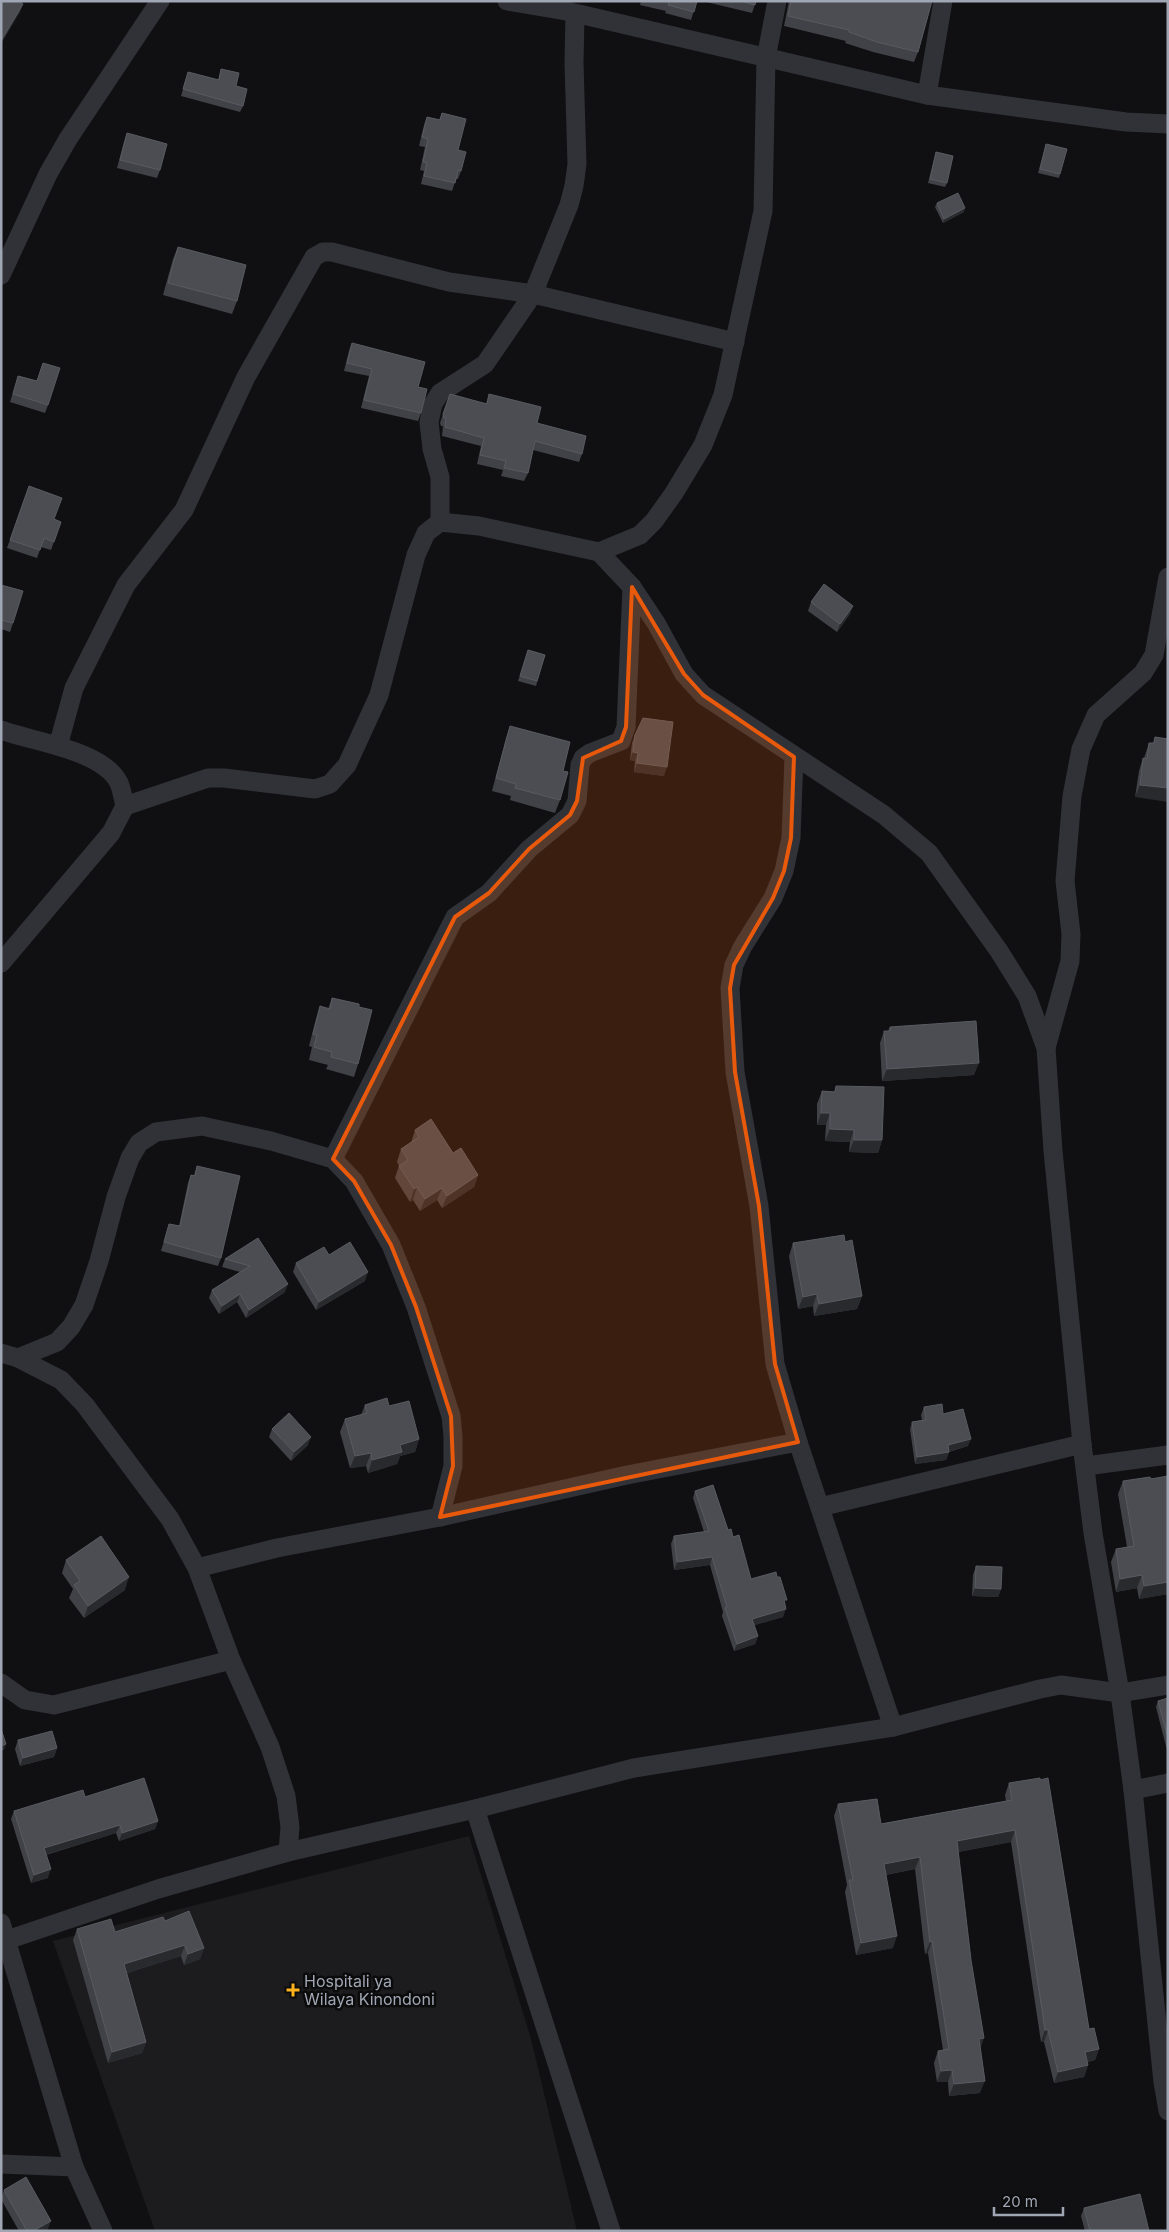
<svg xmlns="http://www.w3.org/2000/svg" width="1169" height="2232" viewBox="0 0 1169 2232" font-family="Inter,sans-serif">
  <rect width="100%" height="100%" fill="#101012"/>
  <polygon fill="#1c1c1f" points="469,1836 531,2039 577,2231 155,2231 53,1941"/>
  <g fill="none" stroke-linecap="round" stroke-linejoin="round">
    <g stroke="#313237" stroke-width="19">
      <polyline points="507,1 566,11 927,95 1126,122 1168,124"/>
      <polyline points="927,95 943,1"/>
      <polyline points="1,275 48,174 68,139 160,1"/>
      <polyline points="440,522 440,477 432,449 429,422 433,404 440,393 485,364 533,294 569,205 574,186 577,164 574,63 575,14"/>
      <polyline points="599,552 632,587 656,623 684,674 703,695 884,815 929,853 999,951 1027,996 1046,1048 1053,1151 1082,1444 1093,1533 1120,1693 1133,1790 1163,2082 1168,2111"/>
      <path d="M1,730C33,742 103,750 119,783C122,790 123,799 125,806L111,833L1,963"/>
      <polyline points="58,746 74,688 126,585 184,510 246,377 314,257 323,252 332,252 449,282 533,294 735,342"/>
      <polyline points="794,757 791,838 784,871 773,898 743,946 734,965 730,988 735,1072 759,1206 775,1364 798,1442 893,1727"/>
      <polyline points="125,806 208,778 224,778 315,789 330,784 347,765 379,695 416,555 426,533 440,522 479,526 599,552 640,535 654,521 674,493 703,445 723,395 763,211 766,58 777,1"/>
      <polyline points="1046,1048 1070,961 1071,934 1065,881 1072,796 1081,749 1096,715 1143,673 1154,655 1168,577"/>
      <polyline points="333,1159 455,917 489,893 529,849 570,815 577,801 580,765 583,758 590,753 621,741 626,727 632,587"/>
      <polyline points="1,1353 18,1358 57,1342 71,1327 84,1305 99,1261 116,1197 130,1158 139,1143 156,1132 202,1126 271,1141 333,1159 354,1181 391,1245 416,1307 451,1416 453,1436 453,1466 440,1517"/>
      <polyline points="18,1358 61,1380 85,1405 170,1519 197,1568 231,1660 270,1747 286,1796 290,1827 288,1852"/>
      <polyline points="1086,1466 1168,1455"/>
      <polyline points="820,1507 1082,1444"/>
      <polyline points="197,1568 277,1548 440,1517 627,1475 798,1442"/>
      <polyline points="1,1683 25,1700 54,1705 231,1660"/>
      <polyline points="1133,1790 1168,1783"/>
      <polyline points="475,1809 611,2231"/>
      <polyline points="1,1923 74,2167 103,2231"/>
      <polyline points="7,1940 158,1889 288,1852 475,1809 634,1768 893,1727 1040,1689 1061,1685 1120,1693 1168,1685"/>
      <polyline points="1,2164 74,2167"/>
    </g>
  </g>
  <g fill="#414247">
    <polygon points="641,1 697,1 691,20 665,13 666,11 640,5"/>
    <polygon points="702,1 756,1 752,13"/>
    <polygon points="789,1 932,1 918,52 914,62 873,52 845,43 846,41 784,26"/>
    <polygon points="221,69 236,86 243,106 240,112 181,96 188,72 218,80"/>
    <polygon points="442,113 458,150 461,171 458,179 456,179 452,191 421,184 424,171 420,170 425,147 419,146 424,125 427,117 439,120"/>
    <polygon points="127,133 160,170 157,178 117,168 124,142"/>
    <polygon points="1046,144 1060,174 1059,178 1038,173"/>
    <polygon points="936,152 947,183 945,187 928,183"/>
    <polygon points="937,203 964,212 943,223 935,207"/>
    <polygon points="178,247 237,301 232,314 163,295 173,259"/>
    <polygon points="352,343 418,387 421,413 418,421 361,408 369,376 344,371 349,351"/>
    <polygon points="43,363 48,405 45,413 10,402 18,376 37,381"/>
    <polygon points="450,394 486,404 489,394 537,423 582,454 579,462 533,450 528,473 524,481 501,476 503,470 477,464 481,446 442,436 443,426 441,426 440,423"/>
    <polygon points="29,486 54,519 61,522 51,550 41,547 37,558 7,548"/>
    <polygon points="1,585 13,623 10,632 1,629"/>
    <polygon points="811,602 850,614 837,632 808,611"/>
    <polygon points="528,650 545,655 536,686 518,681"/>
    <polygon points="510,726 563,771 560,800 555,813 510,800 511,796 492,791 506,738"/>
    <polygon points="635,735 664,776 634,772 635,761 630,760 632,743"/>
    <polygon points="1155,737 1168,739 1135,797 1139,771 1143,758 1144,758 1149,743 1153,743"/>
    <polygon points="332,998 359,1007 358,1064 354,1077 326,1069 328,1065 309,1060 312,1047 309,1046 316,1019 320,1006 328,1009"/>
    <polygon points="890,1027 974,1075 882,1081 880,1043 884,1031 888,1031"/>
    <polygon points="836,1086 882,1140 878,1153 849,1152 850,1142 825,1141 826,1125 817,1125 817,1104 822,1091 834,1092"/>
    <polygon points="415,1130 453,1153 478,1175 474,1187 442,1208 437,1200 420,1211 413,1200 410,1202 395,1178 399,1166 397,1162 401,1149 411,1143"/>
    <polygon points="197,1166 221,1258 218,1266 161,1251 169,1224 179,1226 188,1183 191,1175 194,1175"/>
    <polygon points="258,1238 285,1292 246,1318 237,1302 219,1314 209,1298 212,1290 240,1272 222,1267 225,1259"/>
    <polygon points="845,1242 862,1296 857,1309 814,1316 813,1306 798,1309 789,1256 793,1243"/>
    <polygon points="329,1255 365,1281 316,1310 293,1272 296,1263"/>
    <polygon points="365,1405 389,1406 419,1439 415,1452 400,1456 397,1464 368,1473 366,1466 350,1468 340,1432 345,1419 361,1415"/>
    <polygon points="924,1407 943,1414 968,1446 949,1452 946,1460 915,1464 910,1429 912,1422 922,1420 921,1415"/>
    <polygon points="272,1429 308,1445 291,1461 269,1437"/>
    <polygon points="1168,1476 1168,1594 1139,1599 1137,1588 1116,1592 1111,1562 1116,1549 1127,1547 1118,1494 1123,1481 1151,1479"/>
    <polygon points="695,1491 733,1537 751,1579 785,1605 783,1617 754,1625 758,1636 755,1644 734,1651 722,1616 723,1612 710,1565 674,1570 671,1544 674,1536 704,1532 693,1498"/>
    <polygon points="66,1560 125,1590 84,1618 69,1598 73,1589 62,1573"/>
    <polygon points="976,1566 1001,1589 998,1597 972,1596 973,1575"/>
    <polygon points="1168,1698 1168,1754 1156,1707 1158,1701"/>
    <polygon points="18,1740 57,1748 54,1757 20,1766 15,1749"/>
    <polygon points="1009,1783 1089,2029 1099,2049 1095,2060 1088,2062 1088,2065 1084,2077 1054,2083 1044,2042 1041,2042 1011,1842 958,1852 980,2049 980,2093 949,2096 948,2082 937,2082 934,2063 938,2051 943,2050 928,1953 925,1954 915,1869 886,1875 893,1948 856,1955 845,1892 847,1885 834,1816 838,1804 881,1824 1006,1801 1005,1795"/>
    <polygon points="85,1797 158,1821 155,1829 119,1841 116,1833 46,1855 48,1878 31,1883 11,1819 14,1811"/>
    <polygon points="165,1921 204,1948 200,1959 184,1965 181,1956 127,1973 146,2042 142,2053 108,2063 73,1940 77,1929 115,1932"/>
    <polygon points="4,2190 48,2229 45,2231 19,2231 1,2199"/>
    <polygon points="1084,2208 1149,2231 1085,2231 1081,2216"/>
  </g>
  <g fill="#292a2d">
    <polygon points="23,4 20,12 1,44 1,41"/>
    <polygon points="965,208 964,212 943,223 944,219"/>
    <polygon points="853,606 850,614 837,632 840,624"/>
    <polygon points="633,752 638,753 635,761 630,760"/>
    <polygon points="637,763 667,767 664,776 634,772"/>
    <polygon points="1140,785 1168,788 1168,802 1135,797"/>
    <polygon points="979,1063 974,1075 882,1081 887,1069"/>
    <polygon points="821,1113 830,1113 826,1125 817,1125"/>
    <polygon points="830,1129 854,1130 850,1142 825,1141"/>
    <polygon points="854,1140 882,1140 878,1153 849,1152"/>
    <polygon points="478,1175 474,1187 442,1208 447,1196"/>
    <polygon points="417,1187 413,1200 410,1202 414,1189"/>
    <polygon points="442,1188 437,1200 420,1211 425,1199"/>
    <polygon points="368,1272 365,1281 316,1310 319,1302"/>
    <polygon points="288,1284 285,1292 246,1318 249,1310"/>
    <polygon points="240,1294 237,1302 219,1314 222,1306"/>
    <polygon points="817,1294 813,1306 798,1309 803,1297"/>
    <polygon points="862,1296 857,1309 814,1316 819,1304"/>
    <polygon points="311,1437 308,1445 291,1461 294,1452"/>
    <polygon points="419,1439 415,1452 400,1456 397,1464 368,1473 372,1460 400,1445"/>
    <polygon points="971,1439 968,1446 945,1453 948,1445"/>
    <polygon points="949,1452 946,1460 915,1464 917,1457"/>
    <polygon points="371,1453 366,1466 350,1468 355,1456"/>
    <polygon points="712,1557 710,1565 674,1570 677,1562"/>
    <polygon points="1142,1575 1137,1588 1116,1592 1120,1579"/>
    <polygon points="129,1577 125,1590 84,1618 88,1606"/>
    <polygon points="1168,1582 1168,1594 1139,1599 1144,1586"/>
    <polygon points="975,1588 1001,1589 998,1597 972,1596"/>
    <polygon points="786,1609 783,1617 749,1627 752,1619"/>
    <polygon points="758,1636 755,1644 734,1651 737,1644"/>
    <polygon points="6,1744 4,1750 1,1751 1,1746"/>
    <polygon points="57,1748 54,1757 20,1766 23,1758"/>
    <polygon points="158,1821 155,1829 119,1841 122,1833"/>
    <polygon points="120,1825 116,1833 41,1856 44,1848"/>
    <polygon points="1015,1830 1011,1842 952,1853 957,1841"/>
    <polygon points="920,1857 915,1869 879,1876 884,1864"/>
    <polygon points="51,1869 48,1878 31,1883 34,1875"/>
    <polygon points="897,1936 893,1948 856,1955 861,1943"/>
    <polygon points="932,1941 928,1953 925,1954 930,1942"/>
    <polygon points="185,1945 181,1956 120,1975 124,1964"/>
    <polygon points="204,1948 200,1959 184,1965 188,1954"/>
    <polygon points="1045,2030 1048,2030 1044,2042 1041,2042"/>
    <polygon points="984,2038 980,2050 979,2039"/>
    <polygon points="146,2042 142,2053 108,2063 112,2052"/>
    <polygon points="1099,2049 1095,2060 1081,2064 1085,2052"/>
    <polygon points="1088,2065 1084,2077 1054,2083 1058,2072"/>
    <polygon points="952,2070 948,2082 937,2082 941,2071"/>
    <polygon points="985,2081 980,2093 949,2096 954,2084"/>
    <polygon points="51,2221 48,2229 45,2231 33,2231"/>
  </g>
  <g fill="#4b4d53" stroke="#595b62">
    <polygon points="1,1 19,1 23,4 1,41"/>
    <polygon points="665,1 697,1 694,12 668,5 669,2"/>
    <polygon points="741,1 756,1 755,5"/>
    <polygon points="791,1 932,1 918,52 877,42 849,32 849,30 788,16"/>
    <polygon points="221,69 239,73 236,86 247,89 243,106 183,89 188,72 219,80"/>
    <polygon points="442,113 466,119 458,150 466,152 461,171 458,170 455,183 424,176 427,163 423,162 428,139 422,137 427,117 440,120"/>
    <polygon points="127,133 167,144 160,170 120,160"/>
    <polygon points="1046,144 1067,149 1060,174 1040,169"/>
    <polygon points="936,152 953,156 947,183 930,179"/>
    <polygon points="958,193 965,208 944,219 937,203"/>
    <polygon points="178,247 246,265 237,301 168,283"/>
    <polygon points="352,343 425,362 418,387 427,389 421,413 364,400 372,369 347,363"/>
    <polygon points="43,363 60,368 48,405 13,394 18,376 37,381"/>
    <polygon points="450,394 487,404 489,394 541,407 537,423 586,436 582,454 535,441 528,473 504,468 506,461 480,455 484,438 445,427 446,418 444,418 443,414"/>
    <polygon points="29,486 62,498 54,519 61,522 54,542 44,538 40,550 10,540"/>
    <polygon points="824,584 853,606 840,624 811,602"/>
    <polygon points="1,585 23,591 13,623 1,620"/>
    <polygon points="528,650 545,655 537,681 520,676"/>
    <polygon points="643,718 673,722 667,767 637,763 638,753 633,752 635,735"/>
    <polygon points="510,726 570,742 563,771 568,772 560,800 515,788 516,784 496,778"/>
    <polygon points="1155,737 1168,739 1168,788 1140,785 1143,758 1147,759 1149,743 1154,743"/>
    <polygon points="332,998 359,1004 359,1007 372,1010 358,1064 331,1057 332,1052 314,1047 317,1035 313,1034 320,1006 330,1009"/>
    <polygon points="976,1021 979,1063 887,1069 884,1031 890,1031 890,1027"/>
    <polygon points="836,1086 884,1087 882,1140 854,1140 854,1130 830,1129 830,1113 821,1113 822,1091 835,1092"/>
    <polygon points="431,1119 453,1153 461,1148 478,1175 447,1196 442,1188 425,1199 417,1187 414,1189 399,1166 408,1160 401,1149 419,1137 415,1130"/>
    <polygon points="197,1166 240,1176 221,1258 164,1242 169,1224 180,1226 191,1175 195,1176"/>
    <polygon points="844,1235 845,1242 852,1240 862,1296 819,1304 817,1294 803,1297 793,1243"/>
    <polygon points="258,1238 288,1284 249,1310 240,1294 222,1306 212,1290 250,1266 225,1259"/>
    <polygon points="350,1242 368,1272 319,1302 296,1263 324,1247 329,1255"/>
    <polygon points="387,1398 389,1406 409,1401 419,1439 400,1445 402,1452 372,1460 371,1453 355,1456 345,1419 367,1413 365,1405"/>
    <polygon points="942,1404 943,1414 963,1409 971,1439 948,1445 949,1452 917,1457 912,1422 926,1420 924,1407"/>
    <polygon points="289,1413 311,1437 294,1452 272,1429"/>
    <polygon points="1168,1476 1168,1582 1144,1586 1142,1575 1120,1579 1116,1549 1134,1546 1123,1481 1150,1477 1151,1479"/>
    <polygon points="713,1485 728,1530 731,1529 733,1537 739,1535 751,1579 776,1572 777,1577 780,1577 787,1600 784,1600 786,1609 752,1619 758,1636 737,1644 725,1608 727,1607 712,1557 677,1562 674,1536 709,1531 695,1491"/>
    <polygon points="101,1536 129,1577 88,1606 74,1585 80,1581 66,1560"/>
    <polygon points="976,1566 1002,1567 1001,1589 975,1588"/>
    <polygon points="1168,1698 1168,1739 1158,1701"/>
    <polygon points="1,1729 6,1744 1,1746"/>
    <polygon points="52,1731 57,1748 23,1758 18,1740"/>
    <polygon points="144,1778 158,1821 122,1833 120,1825 44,1848 51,1869 34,1875 14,1811 83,1790 85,1797"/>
    <polygon points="1040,1778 1040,1780 1048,1778 1089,2029 1094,2028 1099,2049 1085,2052 1088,2065 1058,2072 1048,2030 1045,2030 1015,1830 957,1841 971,1960 984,2038 979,2039 985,2081 954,2084 952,2070 941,2071 938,2051 949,2049 932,1941 930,1942 920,1857 884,1864 897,1936 861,1943 849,1880 853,1880 838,1804 877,1799 881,1824 1012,1800 1009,1783"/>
    <polygon points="189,1911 204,1948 188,1954 185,1945 124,1964 146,2042 112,2052 77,1929 111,1919 115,1932 163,1917 165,1921"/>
    <polygon points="26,2177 51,2221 33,2231 27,2231 4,2190"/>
    <polygon points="1140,2194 1149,2231 1090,2231 1084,2208"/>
  </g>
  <path fill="#e8590c" fill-opacity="0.2" stroke="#e8590c" stroke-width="4" stroke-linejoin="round" d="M632,587L684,674L703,695L794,757L791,838L784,871L773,898L734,965L730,988L735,1072L759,1206L775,1364L798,1442L440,1517L453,1466L451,1416L416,1307L391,1245L354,1181L333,1159L455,917L489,893L529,849L570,815L577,801L583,758L621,741L626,727Z"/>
  <path fill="#feb21b" stroke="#0b0b0c" stroke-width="2" d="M290.5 1982.5h5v5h5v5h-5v5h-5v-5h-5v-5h5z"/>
  <g text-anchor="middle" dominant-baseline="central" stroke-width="5" stroke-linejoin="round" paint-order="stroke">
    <g font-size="16" fill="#a0a6b3" stroke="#0b0b0c" text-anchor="start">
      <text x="304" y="1981">Hospitali ya<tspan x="304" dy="18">Wilaya Kinondoni</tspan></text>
    </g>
  </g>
  <rect width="1169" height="2232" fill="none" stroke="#a0a6b3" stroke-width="5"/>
  <path d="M994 2207v8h69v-8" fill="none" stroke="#a0a6b3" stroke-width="2.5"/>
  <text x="1002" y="2207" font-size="15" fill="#a0a6b3" stroke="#0b0b0c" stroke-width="4" paint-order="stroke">20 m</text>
</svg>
